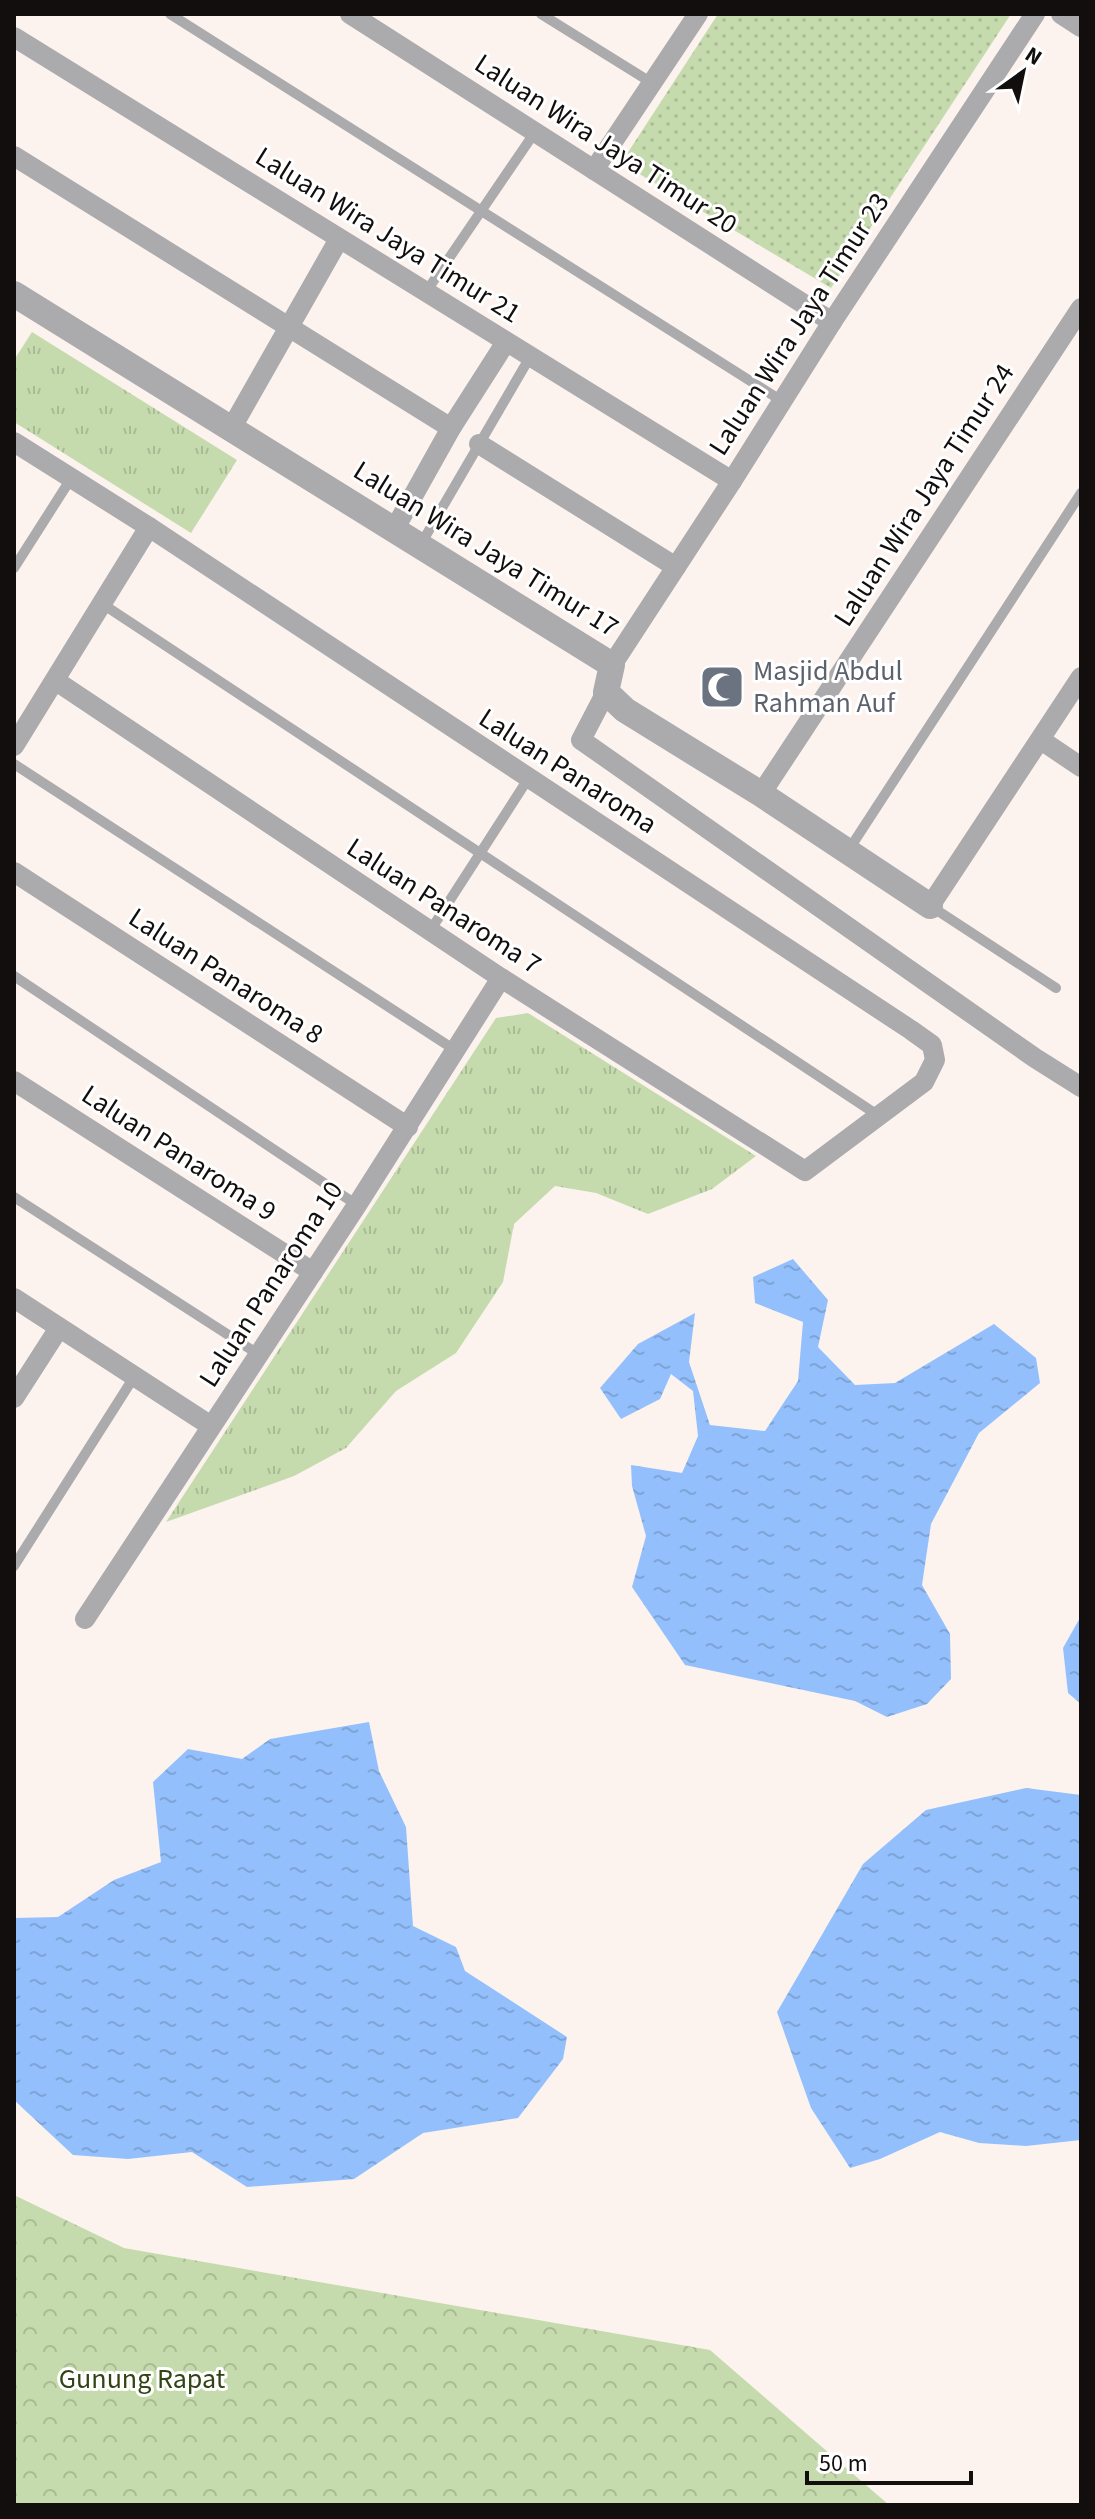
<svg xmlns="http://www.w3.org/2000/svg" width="1095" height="2519" viewBox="0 0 1095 2519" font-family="'Source Sans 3',sans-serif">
  <defs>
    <pattern id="grass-dots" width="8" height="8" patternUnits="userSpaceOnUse" patternTransform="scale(2)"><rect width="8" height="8" fill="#c6dbad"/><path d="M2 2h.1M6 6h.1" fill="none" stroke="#a9bb94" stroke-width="1.8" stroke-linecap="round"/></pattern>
    <pattern id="forest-crowns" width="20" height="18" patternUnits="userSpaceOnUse" patternTransform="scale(2)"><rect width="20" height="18" fill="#c6dbad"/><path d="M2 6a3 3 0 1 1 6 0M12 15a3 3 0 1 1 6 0" fill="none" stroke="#a9bb94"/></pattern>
    <pattern id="park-tufts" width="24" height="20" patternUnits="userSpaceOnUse" patternTransform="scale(2)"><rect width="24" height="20" fill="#c6dbad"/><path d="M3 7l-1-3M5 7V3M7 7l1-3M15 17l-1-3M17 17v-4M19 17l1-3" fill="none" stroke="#a9bb94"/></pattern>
    <pattern id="water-ripples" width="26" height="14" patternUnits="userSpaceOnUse" patternTransform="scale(2)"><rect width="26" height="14" fill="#93c0fc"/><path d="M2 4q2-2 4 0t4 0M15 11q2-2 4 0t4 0" fill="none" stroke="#7ea4d7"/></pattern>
  </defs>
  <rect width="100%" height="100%" fill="#fcf3ef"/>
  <polygon fill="url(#grass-dots)" points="718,14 1011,14 831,288 621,163"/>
  <polygon fill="url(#forest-crowns)" points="14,2195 124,2248 710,2350 889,2505 14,2505"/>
  <g fill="url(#park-tufts)">
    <polygon points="32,332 237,460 191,533 14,422 14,360"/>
    <polygon points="528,1013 756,1156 712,1189 648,1214 596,1193 555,1186 514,1224 503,1282 456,1353 396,1391 346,1448 294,1476 166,1522 496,1018"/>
  </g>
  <g fill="url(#water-ripples)">
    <polygon points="793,1259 828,1300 818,1347 855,1385 895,1383 994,1324 1036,1358 1040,1383 979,1433 931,1524 922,1585 950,1634 951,1679 927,1704 887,1717 855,1701 685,1665 632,1587 646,1536 632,1486 631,1465 682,1473 698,1436 693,1391 671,1374 660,1399 621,1419 600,1388 638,1344 695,1313 689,1362 710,1425 765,1431 798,1381 803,1322 755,1303 753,1277"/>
    <polygon points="1081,1616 1081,1704 1068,1693 1063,1648"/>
    <polygon points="369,1722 379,1771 406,1827 413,1926 456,1947 465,1971 567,2037 563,2059 518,2118 423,2133 354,2179 247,2187 192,2152 128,2159 73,2155 14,2100 14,1918 58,1917 114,1880 161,1862 153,1782 188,1749 242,1759 270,1739"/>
    <polygon points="1026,1788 1081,1795 1081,2140 1026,2146 979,2143 940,2132 880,2159 850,2168 811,2108 777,2012 863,1864 926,1810"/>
  </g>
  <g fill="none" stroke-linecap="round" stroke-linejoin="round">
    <g stroke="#abaaad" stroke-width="10">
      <polyline points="170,14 782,401"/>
      <polyline points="541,14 652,83"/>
      <polyline points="426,292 535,132"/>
      <polyline points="421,544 530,357"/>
      <polyline points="14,568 72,477"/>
      <polyline points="101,603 879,1116"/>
      <polyline points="14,764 455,1050"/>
      <polyline points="848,851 1081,493"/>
      <polyline points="932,907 1056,988"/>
      <polyline points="430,931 528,779"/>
      <polyline points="14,976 357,1205"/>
      <polyline points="14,1197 258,1354"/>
      <polyline points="14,1566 134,1377"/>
    </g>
    <g stroke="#abaaad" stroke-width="20">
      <polyline points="350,14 832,322"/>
      <polyline points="1061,14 1081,27"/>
      <polyline points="14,37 732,481"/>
      <polyline points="14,156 451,428"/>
      <polyline points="594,170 698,14"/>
      <polyline points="231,429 339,239"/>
      <polyline points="14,442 149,527 911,1030 932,1045 935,1060 924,1082 805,1171 501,978 56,681"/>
      <polyline points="479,444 676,567"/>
      <polyline points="394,530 451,428 506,342"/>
      <polyline points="612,665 732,481 832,322 1035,14"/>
      <polyline points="606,692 581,740 1035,1058 1081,1087"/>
      <polyline points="1041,740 1081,767"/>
      <polyline points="14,746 149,527"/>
      <polyline points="761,794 1081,308"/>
      <polyline points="14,872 408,1127"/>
      <polyline points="930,906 1081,677"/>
      <polyline points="14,1081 313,1272"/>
      <polyline points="14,1298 211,1426"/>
      <polyline points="14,1398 59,1328"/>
      <polyline points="85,1619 357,1205 501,978"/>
    </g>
    <polyline stroke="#abaaad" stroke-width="26" points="14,294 612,665 606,692 625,710 761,794 930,906"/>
  </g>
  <defs>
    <g id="mosque-square" transform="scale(2.3)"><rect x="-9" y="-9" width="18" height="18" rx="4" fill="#6b7280" stroke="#fff"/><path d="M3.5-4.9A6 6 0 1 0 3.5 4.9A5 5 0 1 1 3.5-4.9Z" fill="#fff"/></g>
  </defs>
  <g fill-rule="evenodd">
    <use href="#mosque-square" x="722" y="687"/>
  </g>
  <g text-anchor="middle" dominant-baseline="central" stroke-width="6" stroke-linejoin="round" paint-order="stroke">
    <g font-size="28" fill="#110e0d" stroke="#fff">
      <text transform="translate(606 144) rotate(33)">Laluan Wira Jaya Timur 20</text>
      <text transform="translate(388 235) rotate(32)">Laluan Wira Jaya Timur 21</text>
      <text transform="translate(799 324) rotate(-57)">Laluan Wira Jaya Timur 23</text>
      <text transform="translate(924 495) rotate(-57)">Laluan Wira Jaya Timur 24</text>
      <text transform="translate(486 549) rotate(32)">Laluan Wira Jaya Timur 17</text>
      <text transform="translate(568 771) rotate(33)">Laluan Panaroma</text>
      <text transform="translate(444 906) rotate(33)">Laluan Panaroma 7</text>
      <text transform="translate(226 976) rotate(33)">Laluan Panaroma 8</text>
      <text transform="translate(179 1153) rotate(33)">Laluan Panaroma 9</text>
      <text transform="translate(271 1284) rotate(-57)">Laluan Panaroma 10</text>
    </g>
    <g font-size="28" fill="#5b616d" stroke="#fff" text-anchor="start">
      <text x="753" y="671">Masjid Abdul<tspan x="753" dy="32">Rahman Auf</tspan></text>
    </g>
    <g font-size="28" fill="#314413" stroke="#fff">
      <text x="142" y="2379">Gunung Rapat</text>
    </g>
  </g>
  <rect width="1095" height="2519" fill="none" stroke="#110e0d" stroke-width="32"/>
  <g transform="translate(1023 72) rotate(33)" stroke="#ffffff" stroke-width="6" paint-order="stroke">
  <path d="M0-6L14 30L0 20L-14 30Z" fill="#110e0d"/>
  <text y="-12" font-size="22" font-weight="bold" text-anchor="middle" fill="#110e0d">N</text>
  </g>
  <path d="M807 2471v12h164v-12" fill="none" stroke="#110e0d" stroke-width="4"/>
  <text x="819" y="2471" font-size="24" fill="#110e0d" stroke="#ffffff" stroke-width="6" paint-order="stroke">50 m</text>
</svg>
